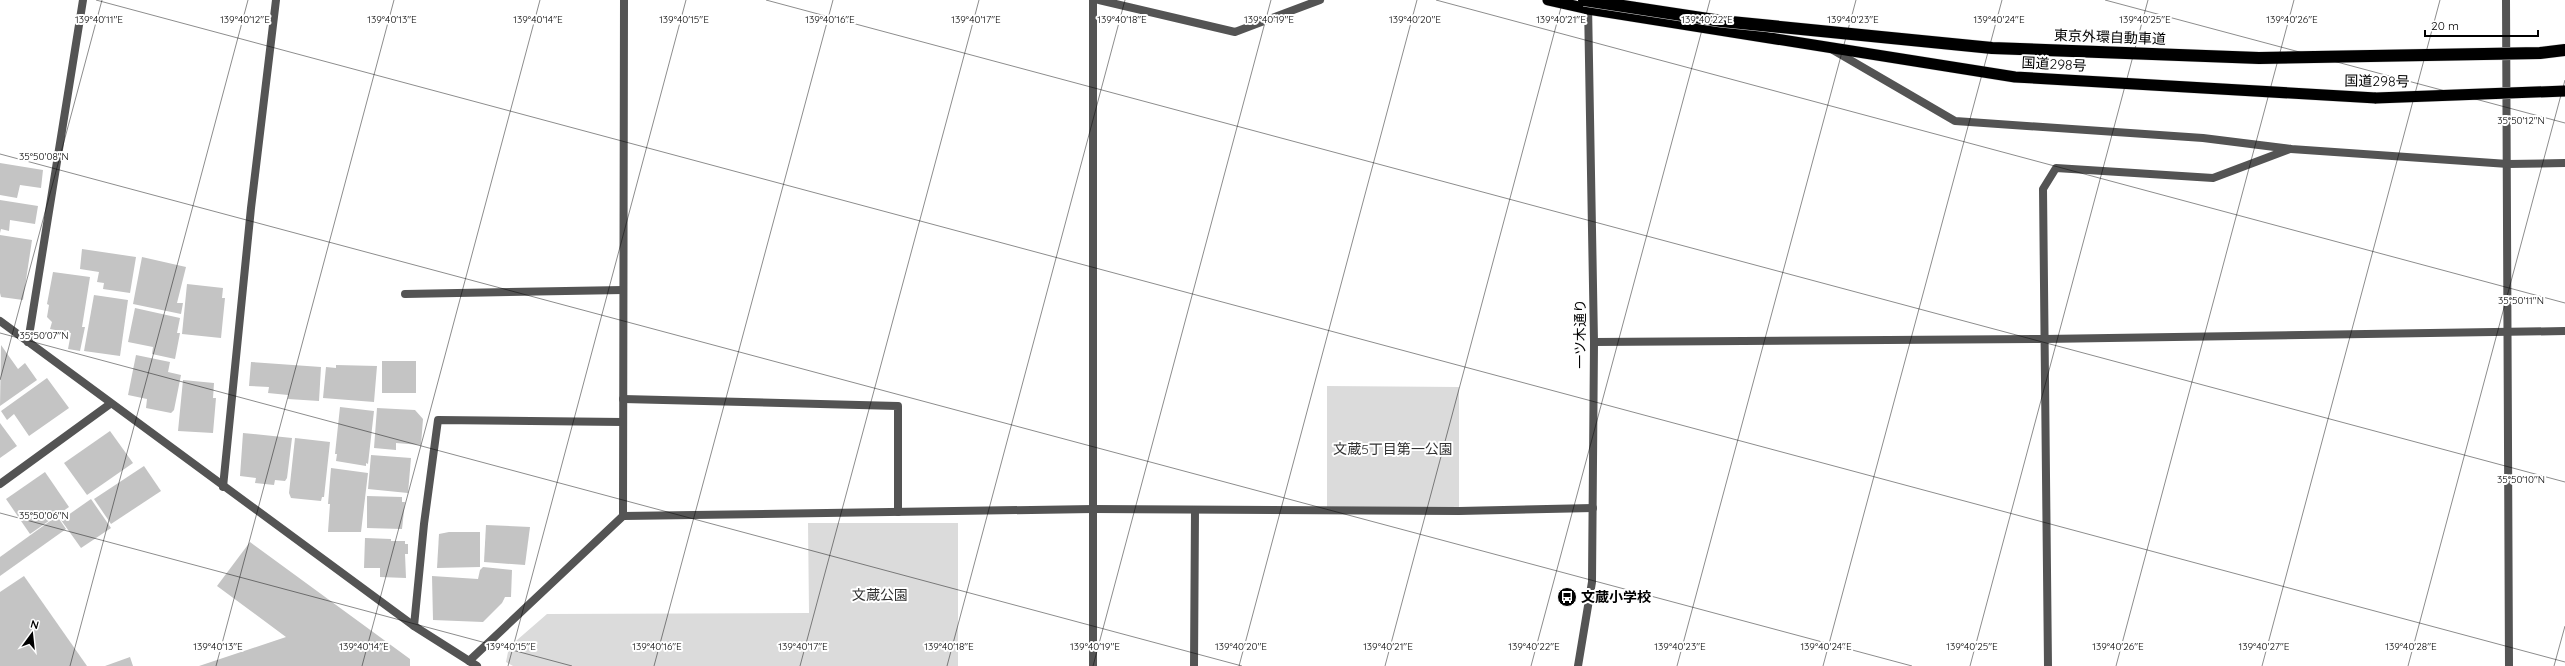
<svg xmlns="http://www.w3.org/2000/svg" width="2565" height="666" viewBox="0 0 2565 666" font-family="Quicksand,'Noto Sans JP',sans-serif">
  <rect width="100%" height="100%" fill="#fff"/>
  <g fill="#dbdbdb">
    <polygon points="1327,386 1459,387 1459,511 1327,510"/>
    <polygon points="808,523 958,523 958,666 513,666 506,662 509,647 547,614 809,613"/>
  </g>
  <g fill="#c4c4c4">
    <polygon points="0,163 43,170 41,188 20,185 17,198 0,195"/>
    <polygon points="0,200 38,206 35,224 10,220 9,231 1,229 0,233"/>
    <polygon points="0,235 32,240 23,300 1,297 0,293"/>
    <polygon points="82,249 136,257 130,293 103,289 104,283 97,282 99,272 80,269"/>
    <polygon points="142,257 186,267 177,303 183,303 181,314 133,304"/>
    <polygon points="53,272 90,277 82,327 85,327 80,351 68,349 71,333 50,329 52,322 47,317 49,305 47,304"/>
    <polygon points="187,284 223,288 222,298 225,298 221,338 182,334"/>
    <polygon points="94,295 128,300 120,356 84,351"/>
    <polygon points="135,308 180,318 177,333 180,333 175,359 152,354 153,347 128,342"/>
    <polygon points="1,345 18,369 25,363 37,380 0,406"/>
    <polygon points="136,355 170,362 168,372 181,375 174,410 171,413 146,408 147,399 128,395"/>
    <rect x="382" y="361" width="34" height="32"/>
    <polygon points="251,362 321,367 319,401 288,399 288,395 268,393 269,387 249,386"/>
    <polygon points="336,365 377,366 374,402 323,398 326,367 336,368"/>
    <polygon points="47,378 69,408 29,436 14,414 7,420 1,411"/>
    <polygon points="183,380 214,383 213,398 216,398 213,433 178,431"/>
    <polygon points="340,407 374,411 368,464 366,463 366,466 336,461 337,454 335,454"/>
    <polygon points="377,408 415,410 423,419 421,445 396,443 396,450 374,448"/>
    <polygon points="0,423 17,446 0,458"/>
    <polygon points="110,431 133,463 87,495 64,463"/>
    <polygon points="243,433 292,438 287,478 285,481 275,480 274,485 255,483 256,478 240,476"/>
    <polygon points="295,438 330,442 324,497 322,497 321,501 291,498 289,493"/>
    <polygon points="371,455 411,458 408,493 368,489"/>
    <polygon points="144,466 161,491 111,524 94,499"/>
    <polygon points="331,468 368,473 361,532 328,532 330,504 328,504"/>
    <polygon points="45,472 69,507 30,534 6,499"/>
    <polygon points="367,496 402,497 402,502 405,502 402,529 367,528"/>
    <polygon points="91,499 111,528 81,548 61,520"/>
    <polygon points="57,516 66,529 0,576 0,557"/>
    <polygon points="486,525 530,527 525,565 484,562"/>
    <polygon points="449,532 480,532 480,567 437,568 439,534"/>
    <polygon points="365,538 391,539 391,541 405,541 405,544 408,544 408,554 405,554 406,578 380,577 380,568 364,568"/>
    <polygon points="250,542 410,659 410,666 199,666 286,637 217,586"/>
    <polygon points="483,567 512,570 511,597 505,597 502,603 483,622 433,620 432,576 478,579 480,570"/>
    <polygon points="24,576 87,666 0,666 0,592"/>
    <polygon points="130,657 133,666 105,666"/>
  </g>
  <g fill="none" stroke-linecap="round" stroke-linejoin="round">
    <g stroke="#dbdbdb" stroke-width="12">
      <polyline id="trunk" points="1548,0 1588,9 2015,77 2376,98"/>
    </g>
    <g stroke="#545454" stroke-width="8">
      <polyline points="1093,0 1093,666"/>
      <polyline points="1099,0 1235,32 1320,0"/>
      <polyline points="2506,0 2509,666"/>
      <polyline points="1833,50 1955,121 2203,138 2291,149 2508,164 2565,163"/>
      <polyline points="405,294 623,290"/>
      <polyline points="28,342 83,0"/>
      <polyline points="1594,342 2044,339 2565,331"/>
      <polyline points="623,399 898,406 898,512"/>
      <polyline points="0,484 110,404"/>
      <polyline points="223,487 251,208 276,0"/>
      <polyline points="623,516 1093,509 1459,511 1593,508"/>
      <polyline points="414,626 424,524 438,420 623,422"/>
      <polyline points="469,661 623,516 624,0"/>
      <polyline points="1194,666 1195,510"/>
      <polyline points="2048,666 2043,189 2056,168 2213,178 2290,149"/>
    </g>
    <g stroke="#545454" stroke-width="8">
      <polyline points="0,321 414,626 477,666"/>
      <polyline points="1578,666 1592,582 1594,342 1588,4"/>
    </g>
    <use href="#trunk" stroke="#000" stroke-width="11"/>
    <g stroke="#dbdbdb" stroke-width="12" stroke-linecap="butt">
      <polyline id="trunk-bridge" points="2376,98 2565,91"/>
    </g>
    <g stroke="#dbdbdb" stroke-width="13" stroke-linecap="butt">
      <polyline id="motorway-bridge" points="1584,0 1721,21 1992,48 2259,58 2540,53 2565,50"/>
    </g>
    <use href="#trunk-bridge" stroke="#000" stroke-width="11"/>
    <use href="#motorway-bridge" stroke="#000" stroke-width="12"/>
  </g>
  <path fill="none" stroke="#000" stroke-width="1" stroke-opacity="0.45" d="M96,0L2565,662M766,0L2565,482M1436,0L2565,303M2105,0L2565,123M0,154L1912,666M0,333L1242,666M0,380L102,0M0,513L572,666M70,666L248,0M216,666L394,0M362,666L540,0M508,666L686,0M654,666L833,0M800,666L979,0M947,666L1125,0M1093,666L1271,0M1239,666L1417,0M1385,666L1563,0M1531,666L1710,0M1677,666L1856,0M1823,666L2002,0M1970,666L2148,0M2116,666L2294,0M2262,666L2440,0M2408,666L2565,80M2554,666L2565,626"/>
  <defs>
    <g id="bus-disc" transform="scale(1)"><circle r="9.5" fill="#000" stroke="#fff"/><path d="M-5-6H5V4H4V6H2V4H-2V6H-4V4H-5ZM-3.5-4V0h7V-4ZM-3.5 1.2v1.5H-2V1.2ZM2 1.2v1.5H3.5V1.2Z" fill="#fff"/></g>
  </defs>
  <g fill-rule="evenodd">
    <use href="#bus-disc" x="1567" y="597"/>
  </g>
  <g text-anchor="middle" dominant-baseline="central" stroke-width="4" stroke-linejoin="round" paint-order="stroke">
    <g font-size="14" fill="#000" stroke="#fff">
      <text transform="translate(2110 37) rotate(2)">東京外環自動車道</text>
      <text transform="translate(2054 64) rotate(3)">国道298号</text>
      <text transform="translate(2377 81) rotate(1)">国道298号</text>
      <text transform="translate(1580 334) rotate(-90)">一ツ木通り</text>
    </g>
    <g font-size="14" fill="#323232" stroke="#fff">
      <text x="1393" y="449">文蔵5丁目第一公園</text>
      <text x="880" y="595">文蔵公園</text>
    </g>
    <g font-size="14" font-weight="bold" fill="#000" stroke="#fff" text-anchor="start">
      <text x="1581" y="597">文蔵小学校</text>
    </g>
  </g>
  <g font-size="10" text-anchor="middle" fill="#000" stroke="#fff" stroke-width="4" stroke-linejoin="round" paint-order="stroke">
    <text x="99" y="23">139°40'11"E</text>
    <text x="245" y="23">139°40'12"E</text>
    <text x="392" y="23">139°40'13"E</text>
    <text x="538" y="23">139°40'14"E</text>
    <text x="684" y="23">139°40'15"E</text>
    <text x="830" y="23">139°40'16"E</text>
    <text x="976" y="23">139°40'17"E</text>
    <text x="1122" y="23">139°40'18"E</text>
    <text x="1269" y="23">139°40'19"E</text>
    <text x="1415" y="23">139°40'20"E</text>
    <text x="1561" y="23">139°40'21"E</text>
    <text x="1707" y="23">139°40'22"E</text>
    <text x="1853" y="23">139°40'23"E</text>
    <text x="1999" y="23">139°40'24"E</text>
    <text x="2145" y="23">139°40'25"E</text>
    <text x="2292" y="23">139°40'26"E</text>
    <text x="2521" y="124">35°50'12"N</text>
    <text x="44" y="160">35°50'08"N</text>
    <text x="2521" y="304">35°50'11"N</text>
    <text x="44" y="339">35°50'07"N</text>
    <text x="2521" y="483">35°50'10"N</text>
    <text x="44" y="519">35°50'06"N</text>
    <text x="218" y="650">139°40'13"E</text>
    <text x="364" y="650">139°40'14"E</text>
    <text x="511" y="650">139°40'15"E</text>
    <text x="657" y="650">139°40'16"E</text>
    <text x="803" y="650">139°40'17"E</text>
    <text x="949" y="650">139°40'18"E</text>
    <text x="1095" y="650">139°40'19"E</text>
    <text x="1241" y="650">139°40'20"E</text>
    <text x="1388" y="650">139°40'21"E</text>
    <text x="1534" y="650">139°40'22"E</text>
    <text x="1680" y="650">139°40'23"E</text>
    <text x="1826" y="650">139°40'24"E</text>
    <text x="1972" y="650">139°40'25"E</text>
    <text x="2118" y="650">139°40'26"E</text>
    <text x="2264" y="650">139°40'27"E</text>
    <text x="2411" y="650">139°40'28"E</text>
  </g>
  <g transform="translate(32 634) rotate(15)" stroke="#ffffff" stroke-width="3" paint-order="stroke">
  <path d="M0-3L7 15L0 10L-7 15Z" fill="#000000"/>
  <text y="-6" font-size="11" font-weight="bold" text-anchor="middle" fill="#000000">N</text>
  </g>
  <path d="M2425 30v6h113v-6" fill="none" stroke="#000000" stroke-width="2"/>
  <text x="2431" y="30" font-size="12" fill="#000000" stroke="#ffffff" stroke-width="3" paint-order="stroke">20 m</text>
</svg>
